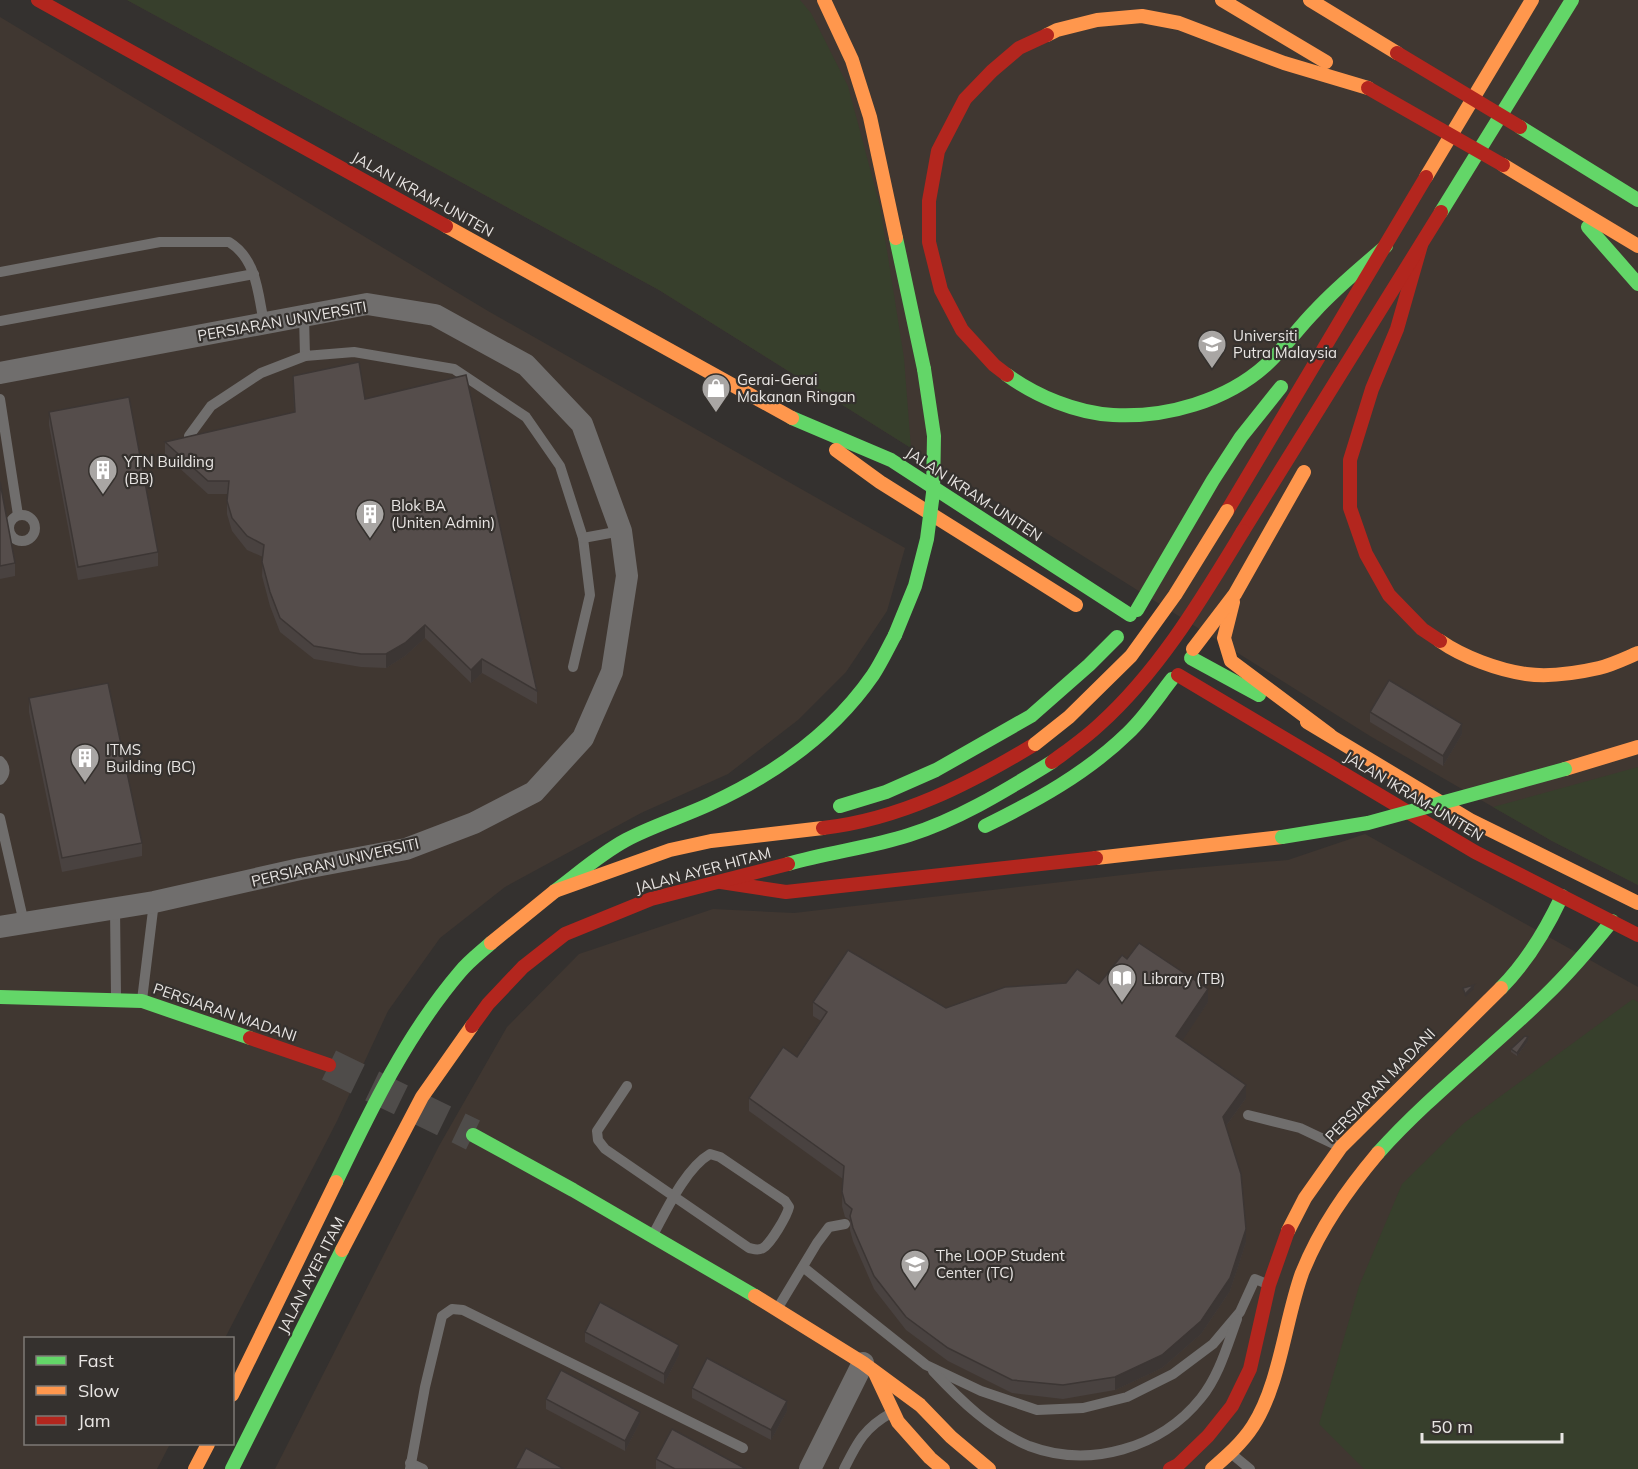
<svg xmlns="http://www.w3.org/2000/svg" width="1638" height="1469" viewBox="0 0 1638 1469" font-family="Mulish,sans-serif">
  <rect width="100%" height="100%" fill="#34312f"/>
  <g fill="#403731">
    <polygon points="127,0 1638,0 1638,885 1552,841 1370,736 659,290"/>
    <polygon points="0,17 488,311 905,548 887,611 846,672 798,720 728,774 641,813 505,887 440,938 388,1011 337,1121 225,1338 26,1338 26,1444 170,1444 157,1469 0,1469"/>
    <polygon points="1365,834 1638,987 1638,1469 275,1469 439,1146 507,1027 579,954 713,909 794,913 1157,871 1288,860"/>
  </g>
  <g fill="#373f2c">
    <polygon points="127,0 800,0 811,13 848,86 880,206 904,358 911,448 659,290"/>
    <polygon points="1638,767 1638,885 1552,841 1493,807"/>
    <polygon points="1633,999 1638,1002 1638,1469 1364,1469 1319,1424 1359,1286 1402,1184 1464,1123"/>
  </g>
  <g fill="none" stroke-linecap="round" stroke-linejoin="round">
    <polyline stroke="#4f4c4a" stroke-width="32" stroke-dasharray="32 16" stroke-linecap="butt" points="329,1065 473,1135"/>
    <g stroke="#706e6d" stroke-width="10">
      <path d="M0,272L160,242H229C257,259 258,294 264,323"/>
      <polyline points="304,316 305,356 354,352 454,369 526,417 560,466 583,538 590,595 573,667"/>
      <polyline points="0,321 254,274"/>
      <polyline points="0,399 18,515"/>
      <polyline points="189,436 211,406 261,373 305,356"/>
      <circle cx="22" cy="528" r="13"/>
      <polyline points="583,538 621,531"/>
      <path d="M0,761C6,767 6,774 0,780"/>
      <polyline points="0,818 24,923"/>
      <polyline points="115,908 116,996"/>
      <polyline points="142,1000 154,902"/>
      <path d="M627,1086L597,1131L598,1140L605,1149L749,1248C754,1249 758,1251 763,1248C771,1243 787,1216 789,1207L785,1201L720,1157L710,1154C686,1168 667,1209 654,1233"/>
      <polyline points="1248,1115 1300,1128 1338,1146"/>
      <polyline points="803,1267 926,1365 981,1391 1037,1410 1083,1408 1127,1397 1173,1374 1213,1344 1240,1312 1255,1279 1267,1284"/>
      <polyline points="779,1306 817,1243 829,1227 845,1224"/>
      <path d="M933,1371C961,1401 991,1430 1029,1446C1090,1469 1161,1448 1201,1398C1219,1376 1227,1346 1237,1319"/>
      <polyline points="1233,1455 1250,1469"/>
      <polyline points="410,1463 423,1469"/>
      <polyline points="410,1469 425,1387 442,1316 452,1309 463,1310 743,1448"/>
      <path d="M844,1469C857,1443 864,1428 891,1413"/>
    </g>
    <g stroke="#706e6d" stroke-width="22">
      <polyline points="0,373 367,304 435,315 526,365 582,424 621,531 627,576 612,672 583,738 534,792 474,823 406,849 300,869 154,902 0,927"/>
      <polyline points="810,1469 863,1363"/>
    </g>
    <g stroke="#63d668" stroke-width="14">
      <polyline points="1520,127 1638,200"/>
      <polyline points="1441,212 1572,0"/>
      <polyline points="1588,227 1638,284"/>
      <polyline points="896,238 924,369"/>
      <path d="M1007,375C1036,396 1076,413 1113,415C1166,418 1226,401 1266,365C1284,349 1298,328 1315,311C1337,287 1362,267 1386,246"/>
      <polyline points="792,418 891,460 1130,615"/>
      <polyline points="1137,610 1213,480 1241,437 1281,387"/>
      <polyline points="1191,658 1259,695"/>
      <polyline points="840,806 886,792 936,770 1031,716 1089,665 1117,637"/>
      <path d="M985,826C1036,801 1087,773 1128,733C1145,717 1158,697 1172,679"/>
      <path d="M788,864C828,852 869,848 909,835C960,819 1006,790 1052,762"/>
      <path d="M555,891C578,874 600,854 626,840C652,826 682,817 710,804C773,775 833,733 873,675C881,663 888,648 895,635"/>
      <path d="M1501,988C1528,961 1546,930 1562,896"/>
      <polyline points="0,997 142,1001 250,1038"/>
      <polyline points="473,1135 573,1190 755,1296"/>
      <path d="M1378,1153C1429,1096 1490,1050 1545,996C1569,973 1591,947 1612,921"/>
      <path d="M336,1182C371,1109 407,1034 460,972C469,961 481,952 491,943"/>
      <polyline points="232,1469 342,1250"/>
    </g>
    <g stroke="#ff974d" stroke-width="14">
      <polyline points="824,0 852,60 870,117 896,238"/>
      <polyline points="1222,0 1326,62"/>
      <polyline points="1310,0 1397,53"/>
      <polyline points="1047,35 1057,30 1097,20 1142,16 1179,23 1284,63 1368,88"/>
      <polyline points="1503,165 1638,246"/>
      <polyline points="1426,177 1532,0"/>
      <polyline points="446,226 792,418"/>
      <polyline points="836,450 880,482 1076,605"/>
      <polyline points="1233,602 1224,638 1231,661 1330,735"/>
      <path d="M1440,641C1463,657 1498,670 1526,674C1548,677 1577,673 1599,668C1612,665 1626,658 1638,653"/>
      <polyline points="1193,649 1235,594 1304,472"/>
      <polyline points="1307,722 1470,820 1638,903"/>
      <polyline points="1565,769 1638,747"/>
      <polyline points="1096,858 1282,837"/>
      <polyline points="491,943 555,891 670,850 711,841 823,828"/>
      <polyline points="1288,1231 1305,1198 1341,1147 1501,988"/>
      <polyline points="342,1250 422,1097 472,1026"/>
      <polyline points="755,1296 863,1363 920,1405 951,1437 989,1469"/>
      <polyline points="875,1373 898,1422 930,1458 943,1469"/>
      <polyline points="232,1395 336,1182"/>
      <polyline points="195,1469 208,1444"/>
      <path d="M1212,1469C1227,1456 1242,1443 1253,1426C1280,1384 1285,1320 1302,1273C1320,1228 1347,1190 1378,1153"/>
    </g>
    <g stroke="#b3261e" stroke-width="14">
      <polyline points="38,0 446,226"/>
      <polyline points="1421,245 1397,329 1372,389 1350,460 1350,508 1366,554 1389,595 1422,629 1440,641"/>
      <polyline points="1007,375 994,365 962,330 941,290 929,242 929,201 938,151 965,99 992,71 1019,48 1047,35"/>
      <polyline points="1227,511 1426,177"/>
      <polyline points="1243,531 1441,212"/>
      <polyline points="1178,675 1475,852 1638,935"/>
      <path d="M823,828C901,819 969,784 1035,744"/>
      <polyline points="721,882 786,892 1096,858"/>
      <polyline points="472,1026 488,1004 523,967 565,934 651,899 788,864"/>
      <polyline points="250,1038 329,1065"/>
      <polyline points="1170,1469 1178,1465 1208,1436 1232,1406 1250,1369 1269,1285 1288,1231"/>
    </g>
    <g stroke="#63d668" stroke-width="14">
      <polyline points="895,635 915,586 927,539 933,493 934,436 924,369"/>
      <polyline points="1282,837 1368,823 1565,769"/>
    </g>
    <polyline stroke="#ff974d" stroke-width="14" points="1035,744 1069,717 1131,656 1175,595 1227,511"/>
    <g stroke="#b3261e" stroke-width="14">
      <polyline points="1397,53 1520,127"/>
      <polyline points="1368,88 1503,165"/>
      <path d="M1052,762C1068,750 1084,739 1099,725C1159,671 1201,600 1243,531"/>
    </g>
  </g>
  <g fill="#494240">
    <polygon points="293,376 365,399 537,691 537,704 482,673 471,683 425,638 405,656 386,668 361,667 314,659 280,632 270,606 262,576 263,557 247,550 232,531 227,514 227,494 208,494 165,455 165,442 294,412"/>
    <polygon points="49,412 158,552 158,566 78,580 49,425"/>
    <polygon points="0,482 15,563 15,576 0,579"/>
    <polygon points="29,698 142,843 142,856 62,872 29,712"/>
    <polygon points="1370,712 1462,734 1443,766 1370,722"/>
    <polygon points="1127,959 1208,1002 1182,1040 1246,1098 1226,1126 1246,1242 1230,1291 1201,1334 1162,1368 1115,1390 1063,1399 1012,1393 948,1361 906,1330 874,1289 853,1241 850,1230 850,1220 845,1217 842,1206 843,1179 749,1111 749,1098 797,1057 821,1021 813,1016 813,1002 946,1008 1099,984"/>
    <polygon points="1528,1041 1517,1056 1511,1052 1511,1049"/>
    <polygon points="585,1332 679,1355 664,1384 585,1342"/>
    <polygon points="692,1388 787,1411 771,1440 692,1398"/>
    <polygon points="546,1399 640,1422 625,1451 546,1409"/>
    <polygon points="656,1459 746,1469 656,1469"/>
  </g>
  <g fill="#3c3634">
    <polygon points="425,625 425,638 405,656 386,668 386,654"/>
    <polygon points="482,659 482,673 471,683 471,670"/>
    <polygon points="1462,724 1462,734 1443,766 1443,756"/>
    <polygon points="1474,985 1474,989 1465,997 1465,994"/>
    <polygon points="1208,989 1208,1002 1176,1050 1176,1036"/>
    <polygon points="1528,1037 1528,1041 1517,1056 1517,1053"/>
    <polygon points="1246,1085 1246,1098 1223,1130 1223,1117"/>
    <polygon points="1246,1229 1246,1242 1230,1291 1201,1334 1162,1368 1115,1390 1115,1377"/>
    <polygon points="679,1345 679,1355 664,1384 664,1374"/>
    <polygon points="787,1401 787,1411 771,1440 771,1430"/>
    <polygon points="640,1412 640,1422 625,1451 625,1441"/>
  </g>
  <g fill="#554d4b" stroke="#3c3634" stroke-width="1.5">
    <polygon points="359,362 365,399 466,375 537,691 482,659 471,670 425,625 405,643 386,654 361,654 314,646 280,618 270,592 262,562 264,545 247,536 232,518 227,501 229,481 208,481 165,442 295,412 293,376"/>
    <polygon points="129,397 158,552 78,567 49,412"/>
    <polygon points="0,482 15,563 0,566"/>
    <polygon points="1389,680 1462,724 1443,756 1370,712"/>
    <polygon points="108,683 142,843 62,858 29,698"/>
    <polygon points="1139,943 1208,989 1176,1036 1246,1085 1223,1117 1241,1174 1246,1229 1230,1278 1201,1321 1162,1355 1115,1377 1063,1385 1012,1380 948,1348 906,1317 874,1276 853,1228 850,1216 852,1209 845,1203 842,1192 844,1166 749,1098 783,1047 797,1057 827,1012 813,1002 848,950 946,1008 1005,987 1066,983 1077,969 1099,984 1122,955 1127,959"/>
    <polygon points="1474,985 1465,994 1463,988"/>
    <polygon points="1525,1036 1528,1037 1517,1053 1511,1049"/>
    <polygon points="600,1302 679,1345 664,1374 585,1332"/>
    <polygon points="707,1358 787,1401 771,1430 692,1388"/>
    <polygon points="561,1370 640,1412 625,1441 546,1399"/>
    <polygon points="672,1429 746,1469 675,1469 656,1459"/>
    <polygon points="526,1448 564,1469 515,1469"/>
  </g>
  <defs>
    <g id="university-pin" transform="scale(1.5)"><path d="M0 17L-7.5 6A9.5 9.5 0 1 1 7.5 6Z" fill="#a9a6a4" stroke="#35312e"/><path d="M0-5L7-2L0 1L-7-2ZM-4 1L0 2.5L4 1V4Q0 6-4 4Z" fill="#fff"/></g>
    <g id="shop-pin" transform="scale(1.5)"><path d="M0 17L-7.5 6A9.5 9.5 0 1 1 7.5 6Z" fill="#a9a6a4" stroke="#35312e"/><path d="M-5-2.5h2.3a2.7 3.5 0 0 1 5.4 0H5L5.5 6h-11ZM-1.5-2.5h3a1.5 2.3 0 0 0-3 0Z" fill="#fff"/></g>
    <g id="building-pin" transform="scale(1.5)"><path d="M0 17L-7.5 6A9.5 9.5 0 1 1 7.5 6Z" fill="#a9a6a4" stroke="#35312e"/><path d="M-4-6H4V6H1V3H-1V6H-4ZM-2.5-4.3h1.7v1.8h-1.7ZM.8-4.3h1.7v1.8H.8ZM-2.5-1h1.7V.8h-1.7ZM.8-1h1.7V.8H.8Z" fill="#fff"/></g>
    <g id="library-pin" transform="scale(1.5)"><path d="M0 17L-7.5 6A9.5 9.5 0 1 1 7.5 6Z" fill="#a9a6a4" stroke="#35312e"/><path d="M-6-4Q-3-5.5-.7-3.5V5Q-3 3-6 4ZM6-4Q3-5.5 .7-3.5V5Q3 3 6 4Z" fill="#fff"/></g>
  </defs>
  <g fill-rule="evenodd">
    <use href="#university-pin" x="1212" y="344"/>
    <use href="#shop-pin" x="716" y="388"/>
    <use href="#building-pin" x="103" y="470"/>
    <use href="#building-pin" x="370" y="514"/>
    <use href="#building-pin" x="85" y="758"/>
    <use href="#library-pin" x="1122" y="978"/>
    <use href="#university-pin" x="915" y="1264"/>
  </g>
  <g text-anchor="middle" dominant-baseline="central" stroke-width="4.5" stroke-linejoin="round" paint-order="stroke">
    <g font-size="15" fill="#e8e5e3" stroke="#35312e">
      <text transform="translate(423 194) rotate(29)">JALAN IKRAM-UNITEN</text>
      <text transform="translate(282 321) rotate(-10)">PERSIARAN UNIVERSITI</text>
      <text transform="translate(974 494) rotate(33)">JALAN IKRAM-UNITEN</text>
      <text transform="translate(1414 796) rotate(31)">JALAN IKRAM-UNITEN</text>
      <text transform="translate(335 862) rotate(-13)">PERSIARAN UNIVERSITI</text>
      <text transform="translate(703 870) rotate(-15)">JALAN AYER HITAM</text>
      <text transform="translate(225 1012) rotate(19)">PERSIARAN MADANI</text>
      <text transform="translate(1380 1085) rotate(-46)">PERSIARAN MADANI</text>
      <text transform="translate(311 1275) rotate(-63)">JALAN AYER ITAM</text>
    </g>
    <g font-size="15" fill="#e8e5e3" stroke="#35312e" text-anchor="start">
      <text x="1233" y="335">Universiti<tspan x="1233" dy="17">Putra Malaysia</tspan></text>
      <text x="737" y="379">Gerai-Gerai<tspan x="737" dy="17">Makanan Ringan</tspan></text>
      <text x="124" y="461">YTN Building<tspan x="124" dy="17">(BB)</tspan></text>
      <text x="391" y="505">Blok BA<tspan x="391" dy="17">(Uniten Admin)</tspan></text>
      <text x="106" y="749">ITMS<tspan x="106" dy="17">Building (BC)</tspan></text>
      <text x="1143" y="978">Library (TB)</text>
      <text x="936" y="1255">The LOOP Student<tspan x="936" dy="17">Center (TC)</tspan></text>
    </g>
  </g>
  <rect x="24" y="1337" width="210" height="108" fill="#35312e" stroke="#7d7976" stroke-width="1.5"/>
  <rect x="36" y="1356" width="30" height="9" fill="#63d668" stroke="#7d7976" stroke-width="1.5"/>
  <text x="78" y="1367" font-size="18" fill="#e8e5e3">Fast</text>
  <rect x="36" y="1386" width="30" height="9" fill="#ff974d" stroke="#7d7976" stroke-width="1.5"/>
  <text x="78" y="1397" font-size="18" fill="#e8e5e3">Slow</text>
  <rect x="36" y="1416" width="30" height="9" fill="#b3261e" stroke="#7d7976" stroke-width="1.5"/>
  <text x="78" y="1427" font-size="18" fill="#e8e5e3">Jam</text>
  <path d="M1422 1433v9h140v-9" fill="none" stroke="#e8e5e3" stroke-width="3"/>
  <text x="1431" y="1433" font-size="18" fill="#e8e5e3" stroke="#35312e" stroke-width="4.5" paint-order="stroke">50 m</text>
</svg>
